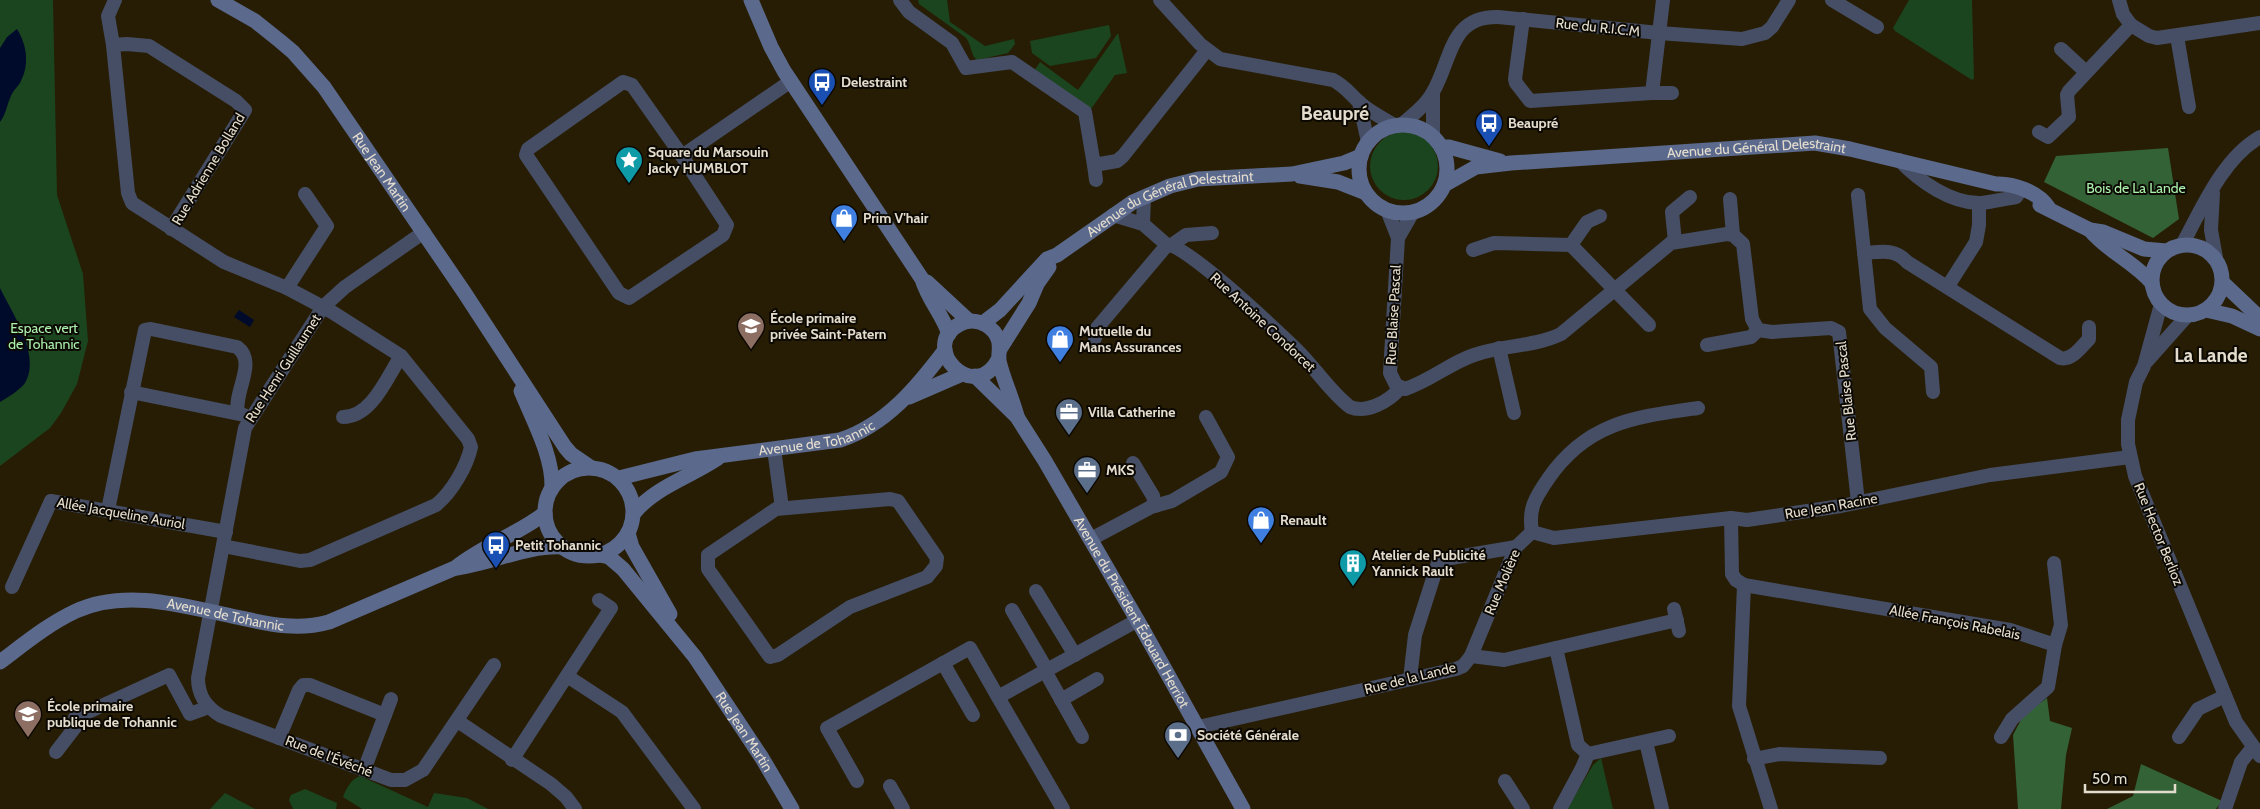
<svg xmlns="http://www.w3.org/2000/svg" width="2260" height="809" viewBox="0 0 2260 809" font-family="Cabin,sans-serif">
  <rect width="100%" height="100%" fill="#271d04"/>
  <g fill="#1b451e">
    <polygon points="0,0 53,0 57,195 83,274 88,341 77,384 61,413 50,428 0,466"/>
    <path d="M918,0H947L950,22L985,46L1014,39L1015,44L1008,53L977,60C970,55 972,44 965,37L919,4Z"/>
    <polygon points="1909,0 1972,0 1974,78 1972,80 1895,31 1893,28"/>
    <polygon points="1109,25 1111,36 1096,58 1050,66 1032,53 1030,41"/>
    <polygon points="1118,33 1127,73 1115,75 1091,109 1034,71 1040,62 1078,90"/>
    <circle cx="1404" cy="166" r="34"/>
    <polygon points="1601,758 1613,809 1567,809 1593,765"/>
    <path d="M360,776L428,807L434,793L467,798L488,809H362L343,797C346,789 351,779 360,776Z"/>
    <polygon points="305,789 337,803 336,809 293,809 289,800 291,795"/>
    <polygon points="225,793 255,809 210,809"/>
  </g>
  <g fill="#336236">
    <polygon points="2168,148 2179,219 2153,238 2044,182 2056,156"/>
    <polygon points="2047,698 2050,721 2072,728 2066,755 2061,809 2018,809 2013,735 2023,716"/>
    <polygon points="2141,764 2222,801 2216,809 2107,809 2133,796"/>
  </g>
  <g fill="#000b2b">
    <path d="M17,29C27,45 30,65 20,83C18,86 15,89 13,92C7,102 7,113 0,122V48L7,37Z"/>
    <path d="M0,288C11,311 42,356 25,383C20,390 7,398 0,402Z"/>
    <polygon points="239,310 254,320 250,327 234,317"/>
  </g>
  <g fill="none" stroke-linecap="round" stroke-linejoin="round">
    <g stroke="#464e65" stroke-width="14">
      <path d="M115,0L108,16L113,45L128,193L132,203L224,262L287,288L332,312L401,356L468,439L471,447C467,466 452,492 436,505L310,560L300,561L223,546"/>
      <polyline points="900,0 909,12 952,43 966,68 1012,62 1085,112 1094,165 1117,161 1123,156 1207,50"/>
      <path d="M1160,0L1200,44L1220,59L1333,80C1345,86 1350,94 1360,103C1370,112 1384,119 1396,126"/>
      <polyline points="1832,0 1877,27"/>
      <polyline points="2119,0 2123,14 2131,25"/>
      <polyline points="1523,19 1515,79 1516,83 1530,101 1652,93 1663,0"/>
      <polyline points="2177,36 2189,107"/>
      <polyline points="113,45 127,44 149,46 236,101 245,110 171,229"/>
      <polyline points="2061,49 2086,72"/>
      <polyline points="1652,93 1672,93"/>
      <polyline points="1359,102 1368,142"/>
      <path d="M1401,125C1412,116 1426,105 1433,92C1452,60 1449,16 1498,17L1659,33L1742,39L1765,33L1772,27L1789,0"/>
      <polyline points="2039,132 2048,137 2069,117 2067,95 2069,91 2131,25 2149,36 2157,38 2260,23"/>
      <polyline points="1433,137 1433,92"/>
      <polyline points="682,156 727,225 723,235 629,298 619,293 526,155 528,149 623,82 632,85 682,156 791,81"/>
      <path d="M1899,160C1919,181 1951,204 1981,203C1992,202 2004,199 2016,197L2018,194"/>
      <polyline points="1094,165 1096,180"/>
      <polyline points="2213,193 2211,230 2216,258"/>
      <polyline points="1858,195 1870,309 1885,328 1931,367 1933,392"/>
      <polyline points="1730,199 1733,235"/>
      <polyline points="1387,210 1398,238"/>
      <path d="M1413,212L1398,238L1390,373L1396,385L1405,389C1430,381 1450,363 1474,355C1502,345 1534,347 1561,334L1671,243L1727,234L1733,235L1743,244L1752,319L1758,330L1772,332L1831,328L1839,332L1858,502"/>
      <polyline points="1143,224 1144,197"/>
      <path d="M424,232L345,287L323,307L245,428L198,678C198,696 206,707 221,716L391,780H405L423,770L494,665"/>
      <polyline points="1675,242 1672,212 1690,197"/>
      <polyline points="1173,244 1186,235 1212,233"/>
      <path d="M1167,245C1185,243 1277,331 1295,348C1314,366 1329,391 1350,407C1366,414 1390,401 1400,388"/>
      <polyline points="1571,245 1587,222 1600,216"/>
      <path d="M2182,245C2202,208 2223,158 2260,137"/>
      <polyline points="1473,250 1494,243 1571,245 1649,325"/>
      <path d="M1864,253C1881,252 1895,248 1907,262L2060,358C2072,361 2081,347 2089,339V327"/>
      <polyline points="1948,286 1976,242 1979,225 1979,203"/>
      <polyline points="287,288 327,226 305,194"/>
      <polyline points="2161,304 2144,366 2136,382 2128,420 2128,444 2135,476 2236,722 2260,756"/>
      <polyline points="1095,338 1097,328 1167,245 1143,224 1113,215"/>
      <polyline points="1707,345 1751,337 1758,330"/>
      <polyline points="1499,348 1514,413"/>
      <polyline points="2147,361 2187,316"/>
      <polyline points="131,392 244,415"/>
      <path d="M343,417C372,417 387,377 401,356"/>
      <polyline points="774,449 782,508"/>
      <polyline points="1133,463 1153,496 1155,506"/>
      <polygon points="890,499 898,501 937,558 936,566 927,577 850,607 778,655 770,657 708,569 708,555 776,509"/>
      <path d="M108,510L145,330L151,329L237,347C258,362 233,392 238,413"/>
      <polyline points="1731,518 1732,574 1736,580 1744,585 1739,706 1771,809"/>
      <polyline points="1532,532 1554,538 1731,518 1747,520 1841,506 1990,475 2130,457"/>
      <path d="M1532,532C1528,509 1535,498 1548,479C1587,422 1635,417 1698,408"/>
      <polyline points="1091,539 1151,507 1172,501 1221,472 1228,457 1206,417"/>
      <polyline points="2054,563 2061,625 2055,645"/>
      <polyline points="1744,585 2010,630 2055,645 2048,687 2012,719 2001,737"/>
      <polyline points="12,587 51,501 226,532"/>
      <polyline points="1036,591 1075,655"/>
      <polyline points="1674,609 1679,631"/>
      <polyline points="1012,610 1047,670"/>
      <polyline points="1556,648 1578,745 1588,754"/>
      <polyline points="1471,656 1516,547 1532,532"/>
      <polyline points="943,663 973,715"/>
      <polyline points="1045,671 1082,737"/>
      <polyline points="567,676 622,712 694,809"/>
      <polyline points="1410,679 1415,635 1439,560 1516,547"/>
      <polyline points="1061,700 1097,679"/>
      <polyline points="385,715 391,699"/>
      <polyline points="457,723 462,724 551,784 566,797 575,809"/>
      <polyline points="1198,727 1456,669 1463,666 1471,656 1504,660 1677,620"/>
      <polyline points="2179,737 2198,709 2225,696"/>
      <polyline points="279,738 299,690 303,685 310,685 385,715 364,770"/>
      <polyline points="1646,742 1662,809"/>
      <polyline points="56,752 76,726 75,718 169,675 190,714 209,707"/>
      <polyline points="1588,754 1669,736"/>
      <polyline points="1754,759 1779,754 1880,758"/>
      <polyline points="512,760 611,608 599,600"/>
      <polyline points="857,781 827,728 970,648 998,697"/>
      <polyline points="1505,781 1523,809"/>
      <polyline points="890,786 903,809"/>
      <polyline points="1063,809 998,697 1138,620"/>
      <polyline points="1560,809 1582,768 1588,754"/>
      <polyline points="2225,809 2241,762 2253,747"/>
    </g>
    <g stroke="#5b698d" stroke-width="15">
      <path id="s1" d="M218,0L255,21L280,41L293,52L324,87L464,292L565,447L571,454L590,467"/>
      <path d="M751,0L771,47L784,71L922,279C928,299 942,314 949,334"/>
      <circle cx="1403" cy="169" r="44"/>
      <polyline points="1441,147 1449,147 1500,161"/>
      <polyline points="1300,176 1338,182 1366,193"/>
      <path id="s2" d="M1444,185L1476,167L1511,163L1815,143L1850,149L1996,184C2013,183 2038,192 2048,207"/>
      <polyline points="2040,205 2090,230 2103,232 2144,249 2166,251"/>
      <path d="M2090,230C2107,251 2134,262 2152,283"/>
      <circle cx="2187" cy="280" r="35"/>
      <polyline points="927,282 969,321"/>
      <polyline points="2223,283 2260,318"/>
      <polyline points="2206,310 2232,316 2260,329"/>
      <path id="s3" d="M983,323L1000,310L1047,259L1057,255L1133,202L1170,186L1198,179L1292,174L1344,163L1361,156"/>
      <polyline points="1000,349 1029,303 1037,284 1049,267"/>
      <path d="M999,358C975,407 917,346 960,324C968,320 978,320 986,325C991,328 996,333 998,339C1001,346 998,354 999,361C1003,379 1012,397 1017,416"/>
      <path id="s4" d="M975,376L1017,417L1045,461L1143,630L1243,809"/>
      <path d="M521,391C533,420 553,456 552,488"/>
      <polyline points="909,397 962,374"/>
      <circle cx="589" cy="512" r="44"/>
      <path id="s5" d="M619,478L695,459L840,440C886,425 917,387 945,350"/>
      <path d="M634,513C655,487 690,477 718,458"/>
      <polyline points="628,533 632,547 670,614"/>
      <path id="s6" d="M600,555L609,557L623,569L695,657L762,758L792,809"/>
      <path d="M457,568C492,563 527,545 563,547"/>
      <path id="s7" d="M0,662C24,644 48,624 76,611C125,588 185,606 236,617C269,624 296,631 329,622L455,568C483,545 517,535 545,513"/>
    </g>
  </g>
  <defs>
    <g id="bus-pin" transform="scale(1.4375)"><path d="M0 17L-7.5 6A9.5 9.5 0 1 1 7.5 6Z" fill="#1a4fb4" stroke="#0c0802"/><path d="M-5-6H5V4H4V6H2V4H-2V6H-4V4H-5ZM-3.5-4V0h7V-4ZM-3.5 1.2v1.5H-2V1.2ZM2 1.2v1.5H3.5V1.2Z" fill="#fff"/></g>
    <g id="sight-pin" transform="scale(1.4375)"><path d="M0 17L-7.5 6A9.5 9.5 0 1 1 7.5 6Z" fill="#0f9aa8" stroke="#0c0802"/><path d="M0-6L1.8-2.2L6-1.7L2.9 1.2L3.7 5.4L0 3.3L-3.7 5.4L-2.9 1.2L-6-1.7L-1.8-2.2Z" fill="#fff"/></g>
    <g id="shop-pin" transform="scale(1.4375)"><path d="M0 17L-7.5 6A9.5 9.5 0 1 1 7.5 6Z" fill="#3f7fe0" stroke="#0c0802"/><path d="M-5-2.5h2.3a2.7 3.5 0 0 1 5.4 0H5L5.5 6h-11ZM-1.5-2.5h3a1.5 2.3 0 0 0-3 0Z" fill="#fff"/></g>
    <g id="school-pin" transform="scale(1.4375)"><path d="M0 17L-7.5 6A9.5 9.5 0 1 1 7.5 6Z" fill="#8d6e63" stroke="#0c0802"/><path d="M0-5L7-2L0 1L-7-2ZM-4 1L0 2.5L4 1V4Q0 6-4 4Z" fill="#fff"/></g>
    <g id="office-pin" transform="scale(1.4375)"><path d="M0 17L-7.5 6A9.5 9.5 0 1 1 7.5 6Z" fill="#5c6f8a" stroke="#0c0802"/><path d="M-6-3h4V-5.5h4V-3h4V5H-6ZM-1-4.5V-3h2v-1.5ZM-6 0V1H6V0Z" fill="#fff"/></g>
    <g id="building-pin" transform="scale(1.4375)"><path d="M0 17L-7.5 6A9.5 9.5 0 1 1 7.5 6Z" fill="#0f9aa8" stroke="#0c0802"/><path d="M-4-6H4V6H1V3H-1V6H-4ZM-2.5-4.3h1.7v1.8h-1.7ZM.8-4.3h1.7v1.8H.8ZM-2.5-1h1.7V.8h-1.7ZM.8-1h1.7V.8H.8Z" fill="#fff"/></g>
    <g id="bank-pin" transform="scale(1.4375)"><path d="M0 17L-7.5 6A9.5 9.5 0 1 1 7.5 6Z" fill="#5c6f8a" stroke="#0c0802"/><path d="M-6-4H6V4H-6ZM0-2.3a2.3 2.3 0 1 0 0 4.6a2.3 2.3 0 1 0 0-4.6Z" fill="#fff"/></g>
  </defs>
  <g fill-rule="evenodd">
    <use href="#bus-pin" x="822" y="82"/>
    <use href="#bus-pin" x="1489" y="123"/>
    <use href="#sight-pin" x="629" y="160"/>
    <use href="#shop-pin" x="844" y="218"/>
    <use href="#school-pin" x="751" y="326"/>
    <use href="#shop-pin" x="1060" y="339"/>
    <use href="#office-pin" x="1069" y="412"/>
    <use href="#office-pin" x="1087" y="470"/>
    <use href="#shop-pin" x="1261" y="520"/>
    <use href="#bus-pin" x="496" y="545"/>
    <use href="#building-pin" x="1353" y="563"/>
    <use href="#school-pin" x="28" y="714"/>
    <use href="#bank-pin" x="1178" y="735"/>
  </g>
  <g text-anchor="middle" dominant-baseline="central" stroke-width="4" stroke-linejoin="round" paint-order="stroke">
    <g font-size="14" fill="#e4ddce" stroke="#0c0802">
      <text transform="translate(1598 27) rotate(6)">Rue du R.I.C.M</text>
      <text stroke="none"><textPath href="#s2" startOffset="318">Avenue du Général Delestraint</textPath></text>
      <text transform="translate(208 169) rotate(-59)">Rue Adrienne Bolland</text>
      <text stroke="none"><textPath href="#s1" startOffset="241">Rue Jean Martin</textPath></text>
      <text stroke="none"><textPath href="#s3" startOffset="229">Avenue du Général Delestraint</textPath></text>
      <text transform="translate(1393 315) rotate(-87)">Rue Blaise Pascal</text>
      <text transform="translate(1263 322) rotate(43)">Rue Antoine Condorcet</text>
      <text transform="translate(283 368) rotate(-57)">Rue Henri Guillaumet</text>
      <text transform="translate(1846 391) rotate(-96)">Rue Blaise Pascal</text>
      <text stroke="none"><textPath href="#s5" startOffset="202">Avenue de Tohannic</textPath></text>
      <text transform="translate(1831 506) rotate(-10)">Rue Jean Racine</text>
      <text transform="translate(121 513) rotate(10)">Allée Jacqueline Auriol</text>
      <text transform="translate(2159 534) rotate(68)">Rue Hector Berlioz</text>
      <text transform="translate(1502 582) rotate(-67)">Rue Molière</text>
      <text stroke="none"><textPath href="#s4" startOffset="285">Avenue du Président Édouard Herriot</textPath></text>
      <text stroke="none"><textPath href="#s7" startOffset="244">Avenue de Tohannic</textPath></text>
      <text transform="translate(1955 622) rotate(11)">Allée François Rabelais</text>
      <text transform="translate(1410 678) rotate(-14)">Rue de la Lande</text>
      <text stroke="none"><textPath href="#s6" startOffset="231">Rue Jean Martin</textPath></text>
      <text transform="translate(329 756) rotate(21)">Rue de l'Évéché</text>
    </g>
    <g font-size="14" font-weight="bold" fill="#e4ddce" stroke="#0c0802" text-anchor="start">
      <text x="841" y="82">Delestraint</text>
      <text x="1508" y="123">Beaupré</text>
      <text x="648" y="152">Square du Marsouin<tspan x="648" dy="16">Jacky HUMBLOT</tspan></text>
      <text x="863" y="218">Prim V'hair</text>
      <text x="770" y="318">École primaire<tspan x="770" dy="16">privée Saint-Patern</tspan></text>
      <text x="1079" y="331">Mutuelle du<tspan x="1079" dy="16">Mans Assurances</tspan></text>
      <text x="1088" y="412">Villa Catherine</text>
      <text x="1106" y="470">MKS</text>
      <text x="1280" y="520">Renault</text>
      <text x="515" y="545">Petit Tohannic</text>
      <text x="1372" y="555">Atelier de Publicité<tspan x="1372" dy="16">Yannick Rault</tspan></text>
      <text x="47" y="706">École primaire<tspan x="47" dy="16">publique de Tohannic</tspan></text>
      <text x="1197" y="735">Société Générale</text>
    </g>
    <g font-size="14" fill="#abf2ad" stroke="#0c0802">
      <text x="2136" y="188">Bois de La Lande</text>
      <text x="44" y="328">Espace vert<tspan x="44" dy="16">de Tohannic</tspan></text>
    </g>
    <g font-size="19" font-weight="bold" fill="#e4ddce" stroke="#0c0802">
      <text x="1335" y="113">Beaupré</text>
      <text x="2211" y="355">La Lande</text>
    </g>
  </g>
  <path d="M2085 784v8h90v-8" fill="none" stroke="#e4ddce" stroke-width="2.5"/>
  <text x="2092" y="784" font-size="15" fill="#e4ddce" stroke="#0c0802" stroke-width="4" paint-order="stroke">50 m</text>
</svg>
